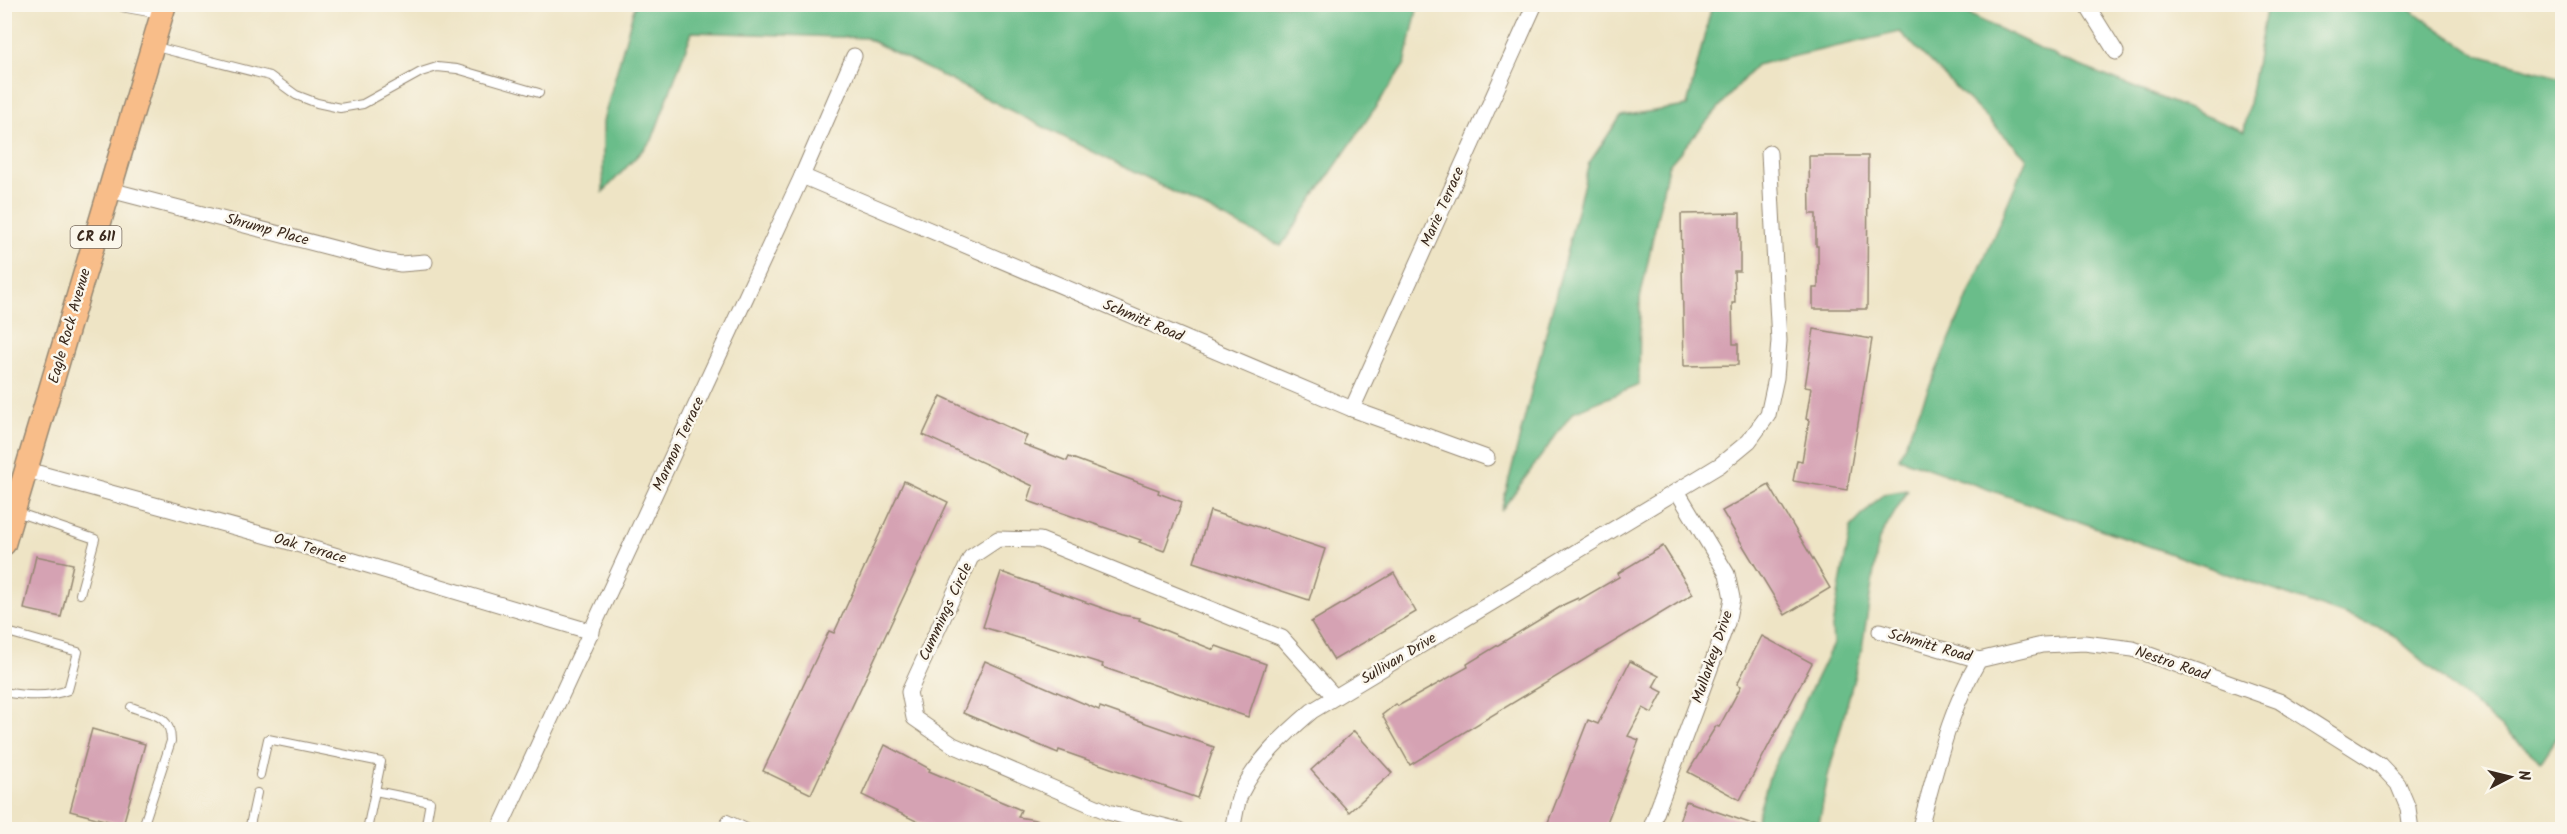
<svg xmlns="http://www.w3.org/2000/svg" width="2567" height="834" viewBox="0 0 2567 834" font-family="Kalam,sans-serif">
  <rect width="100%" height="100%" fill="#fbf7ec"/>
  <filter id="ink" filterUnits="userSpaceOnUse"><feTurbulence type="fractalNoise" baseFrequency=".0167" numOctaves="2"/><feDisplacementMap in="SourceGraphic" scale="12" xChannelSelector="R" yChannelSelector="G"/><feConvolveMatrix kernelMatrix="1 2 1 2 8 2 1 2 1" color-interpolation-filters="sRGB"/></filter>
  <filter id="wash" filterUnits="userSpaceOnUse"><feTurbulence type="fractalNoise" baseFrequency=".008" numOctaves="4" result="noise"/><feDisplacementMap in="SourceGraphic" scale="24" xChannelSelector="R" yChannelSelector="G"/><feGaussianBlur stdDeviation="1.35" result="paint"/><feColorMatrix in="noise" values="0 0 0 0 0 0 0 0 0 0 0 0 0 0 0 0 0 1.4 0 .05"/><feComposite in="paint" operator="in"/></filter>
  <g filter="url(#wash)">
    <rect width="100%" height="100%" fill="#eee4c5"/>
    <g fill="#6abd8a" stroke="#527454" stroke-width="1.5">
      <polygon points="635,5 635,4 1418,5 1405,64 1281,246 866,38 692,32 652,140 603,192 603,121"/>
      <polygon points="1712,5 1949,5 2060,58 2244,131 2267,5 2404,5 2475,54 2562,78 2562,730 2541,762 2387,630 1899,458 2027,158 1900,32 1756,65 1668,166 1640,299 1639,385 1573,412 1501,511 1589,163 1621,116 1687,106"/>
      <polygon points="1908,490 1879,539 1862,648 1828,776 1818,829 1753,830 1771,772 1833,644 1832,627 1851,527 1883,494"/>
    </g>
    <g id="blocks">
      <g fill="#d5a2b3">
        <polygon points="1809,156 1868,156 1867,309 1813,309 1813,288 1818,288 1818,246 1816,246 1816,214 1810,214"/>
        <polygon points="1740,213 1740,271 1734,271 1735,303 1732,303 1733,344 1738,344 1738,365 1684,366 1681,214"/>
        <polygon points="1814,329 1872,339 1847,490 1793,481 1797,460 1802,461 1809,420 1806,419 1811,388 1805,387"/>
        <polygon points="941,396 1027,436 1023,444 1067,461 1069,457 1159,490 1158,493 1182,502 1164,551 1139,542 1141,540 1028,501 1033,486 923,435"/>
        <polygon points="904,481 948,502 811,794 763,771 829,631 834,633"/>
        <polygon points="1769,485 1830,588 1785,615 1722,511"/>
        <polygon points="1210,511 1325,549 1309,600 1194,562"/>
        <polygon points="1663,546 1693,594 1410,765 1382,715 1396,704 1398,706 1468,667 1467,664 1565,604 1578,598 1579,600 1619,577 1618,573"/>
        <polygon points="36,556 73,564 61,617 24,609"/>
        <polygon points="1001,572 1122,615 1140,618 1139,620 1214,650 1216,646 1266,664 1248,717 1102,667 1103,664 983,627"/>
        <polygon points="1394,573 1416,612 1334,660 1311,622"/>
        <polygon points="1762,636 1812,663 1740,800 1688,772 1716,726 1719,727 1741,686 1737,684"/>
        <polygon points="985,661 1099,710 1100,707 1214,747 1197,798 1059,750 1058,753 963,713"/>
        <polygon points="1630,661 1659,676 1653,687 1663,692 1652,713 1643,708 1628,736 1639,740 1604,830 1545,830 1588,720 1598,724"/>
        <polygon points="92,729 145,744 123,825 70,811"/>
        <polygon points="1354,731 1392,773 1349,812 1311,770"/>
        <polygon points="885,745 930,769 929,771 1021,810 1018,817 1047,822 1046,830 935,830 862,795"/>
        <polygon points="1686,801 1761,827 1760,830 1676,830"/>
      </g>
    </g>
  </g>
  <g filter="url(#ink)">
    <use href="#blocks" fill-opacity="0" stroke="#948772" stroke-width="1.5"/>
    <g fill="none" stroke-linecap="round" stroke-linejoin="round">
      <g stroke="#948772" stroke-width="10">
        <g id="service">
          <polyline points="156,47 270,76 296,95 317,103 340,108 363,104 421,72 437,67 457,69 539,93"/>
          <polyline points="16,512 95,539 80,594"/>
          <path d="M4,631L78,652L68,690C48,698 25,696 4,692"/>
          <path d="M131,707C152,715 171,714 171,741L142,830"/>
          <polyline points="260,775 268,739 381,762 367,830"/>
          <polyline points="375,791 430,802 425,830"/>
          <polyline points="249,830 257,793"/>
          <polyline points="721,830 727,819 751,830"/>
        </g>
      </g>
      <g stroke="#948772" stroke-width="17">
        <g id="minor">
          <polyline points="124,4 163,11"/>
          <polyline points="2086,4 2116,52"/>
          <polyline points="802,176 1352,409 1487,458"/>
          <polyline points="110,190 383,261 401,264 425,262"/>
          <polyline points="1352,409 1535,4"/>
          <polyline points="27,470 297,544 592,632"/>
          <polyline points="1880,631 1979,660"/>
          <polyline points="499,830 802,176 854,56"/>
          <polyline points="1179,830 1108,812 953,745 914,718 909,692 971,557 998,539 1040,540 1282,638 1335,697"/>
          <path d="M1232,830C1235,818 1236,804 1241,793C1257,760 1285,734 1312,711L1720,465L1749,441L1768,415L1776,378L1779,341L1769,153"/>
          <polyline points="1650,830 1727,623 1732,598 1727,574 1677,491"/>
          <path d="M1919,830C1936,772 1948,712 1979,660L2042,645L2084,643L2133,649L2279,701L2380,765L2398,784L2408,808L2411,830"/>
        </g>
      </g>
      <g stroke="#948772" stroke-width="25">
        <polyline id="primary" points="4,544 165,4"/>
      </g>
      <use href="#service" stroke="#fff" stroke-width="8"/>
      <use href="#minor" stroke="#fff" stroke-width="15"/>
      <use href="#primary" stroke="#f8bd89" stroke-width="22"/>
    </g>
  </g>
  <g text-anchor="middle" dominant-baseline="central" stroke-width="5" stroke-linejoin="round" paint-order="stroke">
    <rect fill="#fbf7ec" stroke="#75685c" stroke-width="1.5" x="70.5" y="226" width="51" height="22" rx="4.5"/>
    <g font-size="14" font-weight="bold" fill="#3b2a1e">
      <text x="96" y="237">CR 611</text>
    </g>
    <g font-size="15" fill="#3b2a1e" stroke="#fbf7ec">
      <text transform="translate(1443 207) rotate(-66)">Marie Terrace</text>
      <text transform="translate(267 230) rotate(15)">Shrump Place</text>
      <text transform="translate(1143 321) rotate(23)">Schmitt Road</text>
      <text transform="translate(70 326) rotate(-74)">Eagle Rock Avenue</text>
      <text transform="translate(679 444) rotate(-65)">Marmon Terrace</text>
      <text transform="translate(310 549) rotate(16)">Oak Terrace</text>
      <text transform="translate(946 612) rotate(-65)">Cummings Circle</text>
      <text transform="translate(1930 646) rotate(16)">Schmitt Road</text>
      <text transform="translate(1713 657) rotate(-71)">Mullarkey Drive</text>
      <text transform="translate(1399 659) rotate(-31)">Sullivan Drive</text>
      <text transform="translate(2172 664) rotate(19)">Nestro Road</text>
    </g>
  </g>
  <rect width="2567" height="834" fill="none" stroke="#fbf7ec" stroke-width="24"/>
  <g transform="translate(2510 777) rotate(83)" stroke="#fbf7ec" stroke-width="4.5" paint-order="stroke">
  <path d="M0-4.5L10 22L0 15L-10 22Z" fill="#3b2a1e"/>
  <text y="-9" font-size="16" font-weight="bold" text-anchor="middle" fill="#3b2a1e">N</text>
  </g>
</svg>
